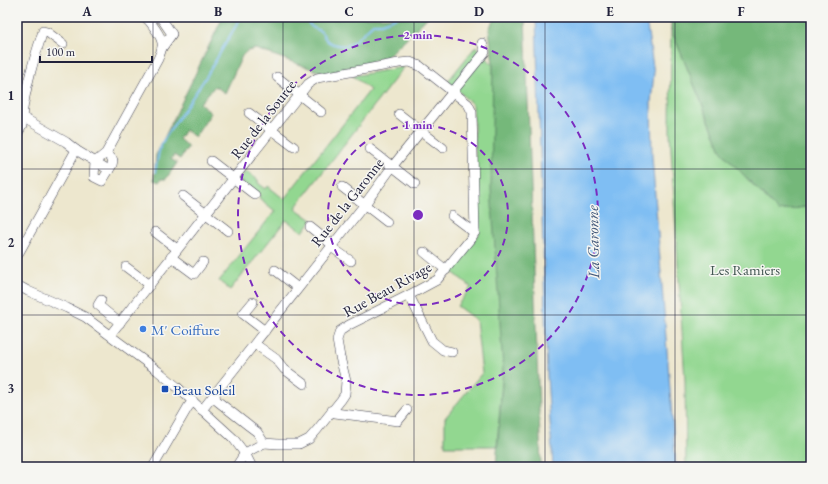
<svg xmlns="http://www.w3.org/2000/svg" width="828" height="484" viewBox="0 0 828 484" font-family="'EB Garamond',serif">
  <rect width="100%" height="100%" fill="#f6f6f2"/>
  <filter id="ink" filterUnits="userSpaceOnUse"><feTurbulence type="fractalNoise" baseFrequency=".025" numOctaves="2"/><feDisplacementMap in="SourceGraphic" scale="8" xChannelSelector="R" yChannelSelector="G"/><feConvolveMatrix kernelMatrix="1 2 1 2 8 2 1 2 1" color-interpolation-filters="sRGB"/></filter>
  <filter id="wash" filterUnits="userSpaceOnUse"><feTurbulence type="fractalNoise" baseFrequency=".012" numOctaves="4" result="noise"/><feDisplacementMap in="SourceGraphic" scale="16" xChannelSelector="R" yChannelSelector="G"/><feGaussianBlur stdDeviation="0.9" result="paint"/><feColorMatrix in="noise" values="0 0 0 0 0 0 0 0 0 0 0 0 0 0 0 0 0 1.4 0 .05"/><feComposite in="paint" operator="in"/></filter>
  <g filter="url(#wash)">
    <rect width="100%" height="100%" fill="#ede7ce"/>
    <g fill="#92d790" stroke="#5a7c66">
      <polygon points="671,29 722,152 778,211 811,206 811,467 686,467 685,381 670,133"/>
      <polygon points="476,46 493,65 503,368 497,446 445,446 445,418 482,373 476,320 457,306 471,287 450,270 479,234 473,105 448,81"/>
      <polygon points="404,67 295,208 312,220 303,232 286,220 230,290 219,281 275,211 259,198 260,195 238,180 246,171 258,180 258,183 266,189 268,186 284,199 370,90 353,76"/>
    </g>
    <g fill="#75b87a" stroke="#4c6d5a">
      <polygon points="223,17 428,17 386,58 326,74 256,49 247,51 242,56 225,93 215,86 200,103 211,113 195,137 185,130 179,139 188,147 180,159 174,155 171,159 177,163 166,179 161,179 159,182 154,180 156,155 221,21"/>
      <polygon points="495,17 525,17 541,467 496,467 503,368 491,189 493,65 489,29"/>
      <polygon points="671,17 811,17 811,206 778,211 722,152 671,29"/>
    </g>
    <polygon fill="#7fbef3" stroke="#507097" points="536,17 648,17 647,26 654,73 651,102 652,156 676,467 553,467 547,376"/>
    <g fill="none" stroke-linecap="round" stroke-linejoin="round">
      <g stroke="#7fbef3" stroke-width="2">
        <path d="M309,17V24C313,29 315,28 320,31C323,33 323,35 325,38C329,45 339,45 346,46L355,41L374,23H382L397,17"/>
        <polyline points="155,172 159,151 163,141 206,77 241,17"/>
      </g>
    </g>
  </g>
  <g filter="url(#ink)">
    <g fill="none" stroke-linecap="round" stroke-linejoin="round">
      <g stroke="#404051" stroke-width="10">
        <g id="minor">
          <polyline points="147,19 156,17 161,18 172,34 162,48"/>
          <polyline points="277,77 321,112"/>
          <polyline points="249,113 294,147"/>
          <polyline points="399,114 443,148"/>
          <polyline points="17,134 22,126 22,117 18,114"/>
          <polyline points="370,149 415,184"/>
          <polyline points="76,150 109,170"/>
          <path d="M106,153L113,160L112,165L102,181L94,177L95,162L106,153L158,59C160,54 163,48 162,43C161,35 151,23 146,17"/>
          <polyline points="211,161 255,195"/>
          <polyline points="342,187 387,222"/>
          <polyline points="183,196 228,231"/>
          <polyline points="452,216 472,231 475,232"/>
          <polyline points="310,227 330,243 334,249 351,261"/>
          <polyline points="155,232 177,249"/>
          <polyline points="424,252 446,270"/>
          <path d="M17,256L76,150L66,142L22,117C25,88 34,59 43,31L47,32L63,44"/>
          <polyline points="171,257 194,274 203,262"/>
          <polyline points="126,267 150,285"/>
          <polyline points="275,270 298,288"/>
          <polyline points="17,285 28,291 67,308 85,317 158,371 176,386 233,438 246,455 252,467"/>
          <polyline points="409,295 432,341 443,350 452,352"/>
          <polyline points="101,300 98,305 120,323"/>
          <polyline points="253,302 243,314 265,331"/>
          <polyline points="110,335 308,84 317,78 399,63 410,62 420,66 468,104 472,112 475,232 472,237 437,280 409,295 349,325 340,331 337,340 340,357 346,381 345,394 341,400 317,430 309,439 299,444 278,444 264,443"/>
          <polyline points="255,344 276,359 284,369 304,384"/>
          <polyline points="215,395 216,400 249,426 257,432 264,443"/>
          <polyline points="202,410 365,204 392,167 421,131 485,52 482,43"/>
          <polyline points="332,410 335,413 398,421 407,410"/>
          <polyline points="153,467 188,407 193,401"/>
          <polyline points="236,467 245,453 264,443"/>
        </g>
      </g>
      <use href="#minor" stroke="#fff" stroke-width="9"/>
    </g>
  </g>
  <path fill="none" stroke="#22223b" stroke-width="1" stroke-opacity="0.55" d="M153,17V467M283,17V467M414,17V467M545,17V467M675,17V467M17,169H811M17,315H811"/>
  <g fill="none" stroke="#7b2cbf" stroke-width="2" stroke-dasharray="7 5">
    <circle cx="418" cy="215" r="90"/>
    <circle cx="418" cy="215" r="180"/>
  </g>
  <circle fill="#3f7fe0" stroke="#f6f6f2" stroke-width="1.5" cx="143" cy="329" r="4"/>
  <rect fill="#1a4fb4" stroke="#f6f6f2" stroke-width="1.5" x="161" y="385" width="8" height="8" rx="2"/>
  <g text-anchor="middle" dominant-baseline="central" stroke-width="3" stroke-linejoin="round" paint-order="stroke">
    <g font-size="15" fill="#22223b" stroke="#f6f6f2">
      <text transform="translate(263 119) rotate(-52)">Rue de la Source</text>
      <text transform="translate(347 202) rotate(-52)">Rue de la Garonne</text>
      <text transform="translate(387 289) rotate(-29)">Rue Beau Rivage</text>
    </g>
    <g font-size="15" fill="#445854" stroke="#f6f6f2">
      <text x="745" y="269">Les Ramiers</text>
    </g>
    <g font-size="15" fill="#366cbe" stroke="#f6f6f2" text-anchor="start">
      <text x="151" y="329">M' Coiffure</text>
    </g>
    <g font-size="15" fill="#164399" stroke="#f6f6f2" text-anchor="start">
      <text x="173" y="389">Beau Soleil</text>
    </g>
    <g font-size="16" font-style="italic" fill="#43597b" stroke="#f6f6f2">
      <text transform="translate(593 242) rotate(-91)">La Garonne</text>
    </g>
  </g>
  <circle cx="418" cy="215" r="6" fill="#7b2cbf" stroke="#f6f6f2" stroke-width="2"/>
  <g font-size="12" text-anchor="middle" font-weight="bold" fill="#7b2cbf" stroke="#f6f6f2" stroke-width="3" stroke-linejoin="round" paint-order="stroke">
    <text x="418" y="39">2 min</text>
    <text x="418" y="129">1 min</text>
  </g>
  <rect width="828" height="484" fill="none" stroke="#f6f6f2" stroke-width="44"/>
  <path d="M40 56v6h112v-6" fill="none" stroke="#22223b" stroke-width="2"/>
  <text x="46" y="56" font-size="12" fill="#22223b" stroke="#f6f6f2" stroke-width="3" paint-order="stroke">100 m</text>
  <rect x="22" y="22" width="784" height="440" fill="none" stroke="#22223b" stroke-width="1.5"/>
  <g font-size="13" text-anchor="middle" font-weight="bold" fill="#22223b">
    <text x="87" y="16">A</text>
    <text x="218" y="16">B</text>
    <text x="349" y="16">C</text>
    <text x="479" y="16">D</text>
    <text x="610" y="16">E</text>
    <text x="741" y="16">F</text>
    <text x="11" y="100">1</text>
    <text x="11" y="247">2</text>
    <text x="11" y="393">3</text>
  </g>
</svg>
